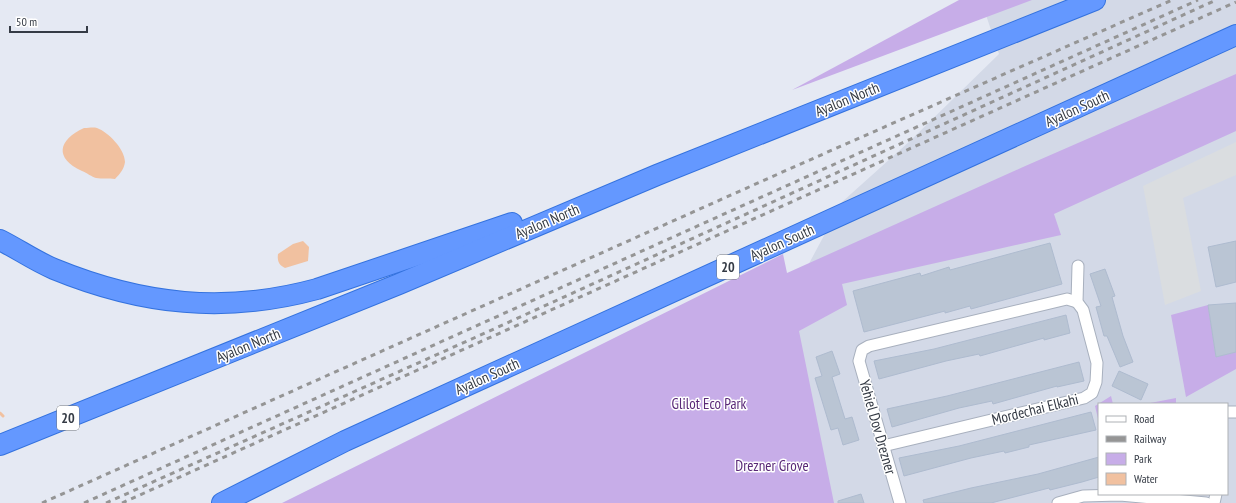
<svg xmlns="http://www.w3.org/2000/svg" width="1236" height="503" viewBox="0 0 1236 503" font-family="'PT Sans Narrow',sans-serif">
  <rect width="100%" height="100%" fill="#e5e9f3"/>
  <path fill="#d3d9e7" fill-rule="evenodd" d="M981,0H1236V503H586L805,271L842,202L910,141L999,54ZM1099,404H1227V494H1099Z"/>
  <g fill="#c7ade8">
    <polygon points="959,0 1032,0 792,90"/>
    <polygon points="1236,74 1236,131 1054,214 1061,235 842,284 847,305 799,331 834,503 282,503 783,254 787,273 1023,167"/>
    <polygon points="1208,305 1216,357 1236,352 1236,369 1186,397 1171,315"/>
    <polygon points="1111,396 1113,404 1099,404 1099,423 1095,406"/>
    <polygon points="1176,398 1176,404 1145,404"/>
  </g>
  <polygon fill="#dadde0" points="1236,142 1236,175 1183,198 1201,291 1165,305 1143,186"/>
  <g fill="#f1c1a0">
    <path d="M84,128C89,128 93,127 97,128C108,132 125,149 125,162C124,169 120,174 115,179C109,178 102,179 96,178C92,177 87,173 82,171C54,158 58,140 84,128Z"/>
    <path d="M303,241L309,247L308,261L285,268C279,265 277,261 278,254L293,244Z"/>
  </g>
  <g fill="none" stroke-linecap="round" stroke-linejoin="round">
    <polyline stroke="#f1c1a0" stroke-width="3" points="0,413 3,416"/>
  </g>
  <g fill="#bac5d4" stroke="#aebbcf">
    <polygon points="1236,241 1236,282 1216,287 1208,247"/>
    <polygon points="1050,243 1062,284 971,309 970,306 945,313 945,311 864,332 853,291 920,273 921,276 949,267 950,270"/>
    <polygon points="1105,269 1115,296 1112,297 1123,336 1133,362 1120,367 1107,336 1104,336 1096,307 1101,306 1090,274"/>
    <polygon points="1236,303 1236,352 1216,357 1208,305"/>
    <polygon points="1066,315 1070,333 1044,340 1044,338 980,356 979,354 946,361 879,379 874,361 934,349"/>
    <polygon points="832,351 840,374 832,377 845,419 852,417 859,440 843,445 838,428 831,430 815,378 822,376 816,357"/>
    <polygon points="1079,362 1084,381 1057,387 1057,386 993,404 992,401 959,408 892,427 887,409 947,396"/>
    <polygon points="1119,371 1148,384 1141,400 1112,386"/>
    <polygon points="1091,412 1096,430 1029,445 1029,447 1005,453 1004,451 971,458 904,476 899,458 959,446"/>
    <polygon points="1099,457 1099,477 1082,482 1050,490 1049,488 991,503 924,503 923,500 971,488 1038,474"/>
    <polygon points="861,494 864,503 838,503 838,501"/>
  </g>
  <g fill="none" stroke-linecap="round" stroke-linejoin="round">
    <g stroke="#a8b0be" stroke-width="13">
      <g id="minor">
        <polyline points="1227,412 1236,412"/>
        <polyline points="883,446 1084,398 1092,393 1096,382 1097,363 1083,310 1077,302 1078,266"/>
        <polyline points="900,503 859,361 862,350 869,346 1067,299 1077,302"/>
        <polyline points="1058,503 1083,496 1120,495 1206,503"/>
        <polyline points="1214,503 1216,494"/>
      </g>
    </g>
    <g stroke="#3472de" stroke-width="22">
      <g id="motorway">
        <path d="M0,240C18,249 35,261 54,269C142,305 225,314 317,289L512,223"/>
        <polyline points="0,445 399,284 657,175 1095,0"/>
        <polyline points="222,503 345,441 1236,35"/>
      </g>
    </g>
    <use href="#minor" stroke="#fff" stroke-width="11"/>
    <use href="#motorway" stroke="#6498ff" stroke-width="20"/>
    <g stroke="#959595" stroke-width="3" stroke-dasharray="5 5" stroke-linecap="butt">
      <polyline points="42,503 787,170 1172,0"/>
      <polyline points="84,503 1198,0"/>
      <polyline points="106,503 485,333 1216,0"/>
      <polyline points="122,503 1236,2"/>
    </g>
  </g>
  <g text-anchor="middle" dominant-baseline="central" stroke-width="3" stroke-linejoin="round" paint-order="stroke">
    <g fill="#fff" stroke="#72767d" stroke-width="1">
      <rect x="717" y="255" width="22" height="24" rx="3"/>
      <rect x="57" y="406" width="22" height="24" rx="3"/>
    </g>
    <g font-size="14" font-weight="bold" fill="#353b45">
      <text x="728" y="267">20</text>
      <text x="68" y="418">20</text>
    </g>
    <g font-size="15" fill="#353b45" stroke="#fff">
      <text transform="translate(847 99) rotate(-22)">Ayalon North</text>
      <text transform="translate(1077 108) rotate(-24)">Ayalon South</text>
      <text transform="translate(547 221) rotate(-23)">Ayalon North</text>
      <text transform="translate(782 242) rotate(-24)">Ayalon South</text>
      <text transform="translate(248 345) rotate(-22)">Ayalon North</text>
      <text transform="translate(487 376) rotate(-24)">Ayalon South</text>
      <text transform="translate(1035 409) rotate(-14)">Mordechai Elkahi</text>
      <text transform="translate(878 427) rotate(74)">Yehiel Dov Drezner</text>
    </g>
    <g font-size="15" fill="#592877" stroke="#fff">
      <text x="709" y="403">Glilot Eco Park</text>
      <text x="772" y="465">Drezner Grove</text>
    </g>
  </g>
  <rect x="1098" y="403" width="130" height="92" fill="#ffffff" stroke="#aeb1b5"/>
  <rect x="1106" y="416" width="20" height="6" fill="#ffffff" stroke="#aeb1b5"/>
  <text x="1134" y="423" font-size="12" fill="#353b45">Road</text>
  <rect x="1106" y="436" width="20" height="6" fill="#959595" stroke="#aeb1b5"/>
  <text x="1134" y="443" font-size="12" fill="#353b45">Railway</text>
  <rect x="1106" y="453" width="20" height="12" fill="#c7ade8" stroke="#aeb1b5"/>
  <text x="1134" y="463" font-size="12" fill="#353b45">Park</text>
  <rect x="1106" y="473" width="20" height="12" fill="#f1c1a0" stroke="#aeb1b5"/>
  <text x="1134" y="483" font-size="12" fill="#353b45">Water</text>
  <path d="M10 26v6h77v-6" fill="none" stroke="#353b45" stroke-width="2"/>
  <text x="16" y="26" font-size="12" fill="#353b45" stroke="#ffffff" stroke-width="3" paint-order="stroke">50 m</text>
</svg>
